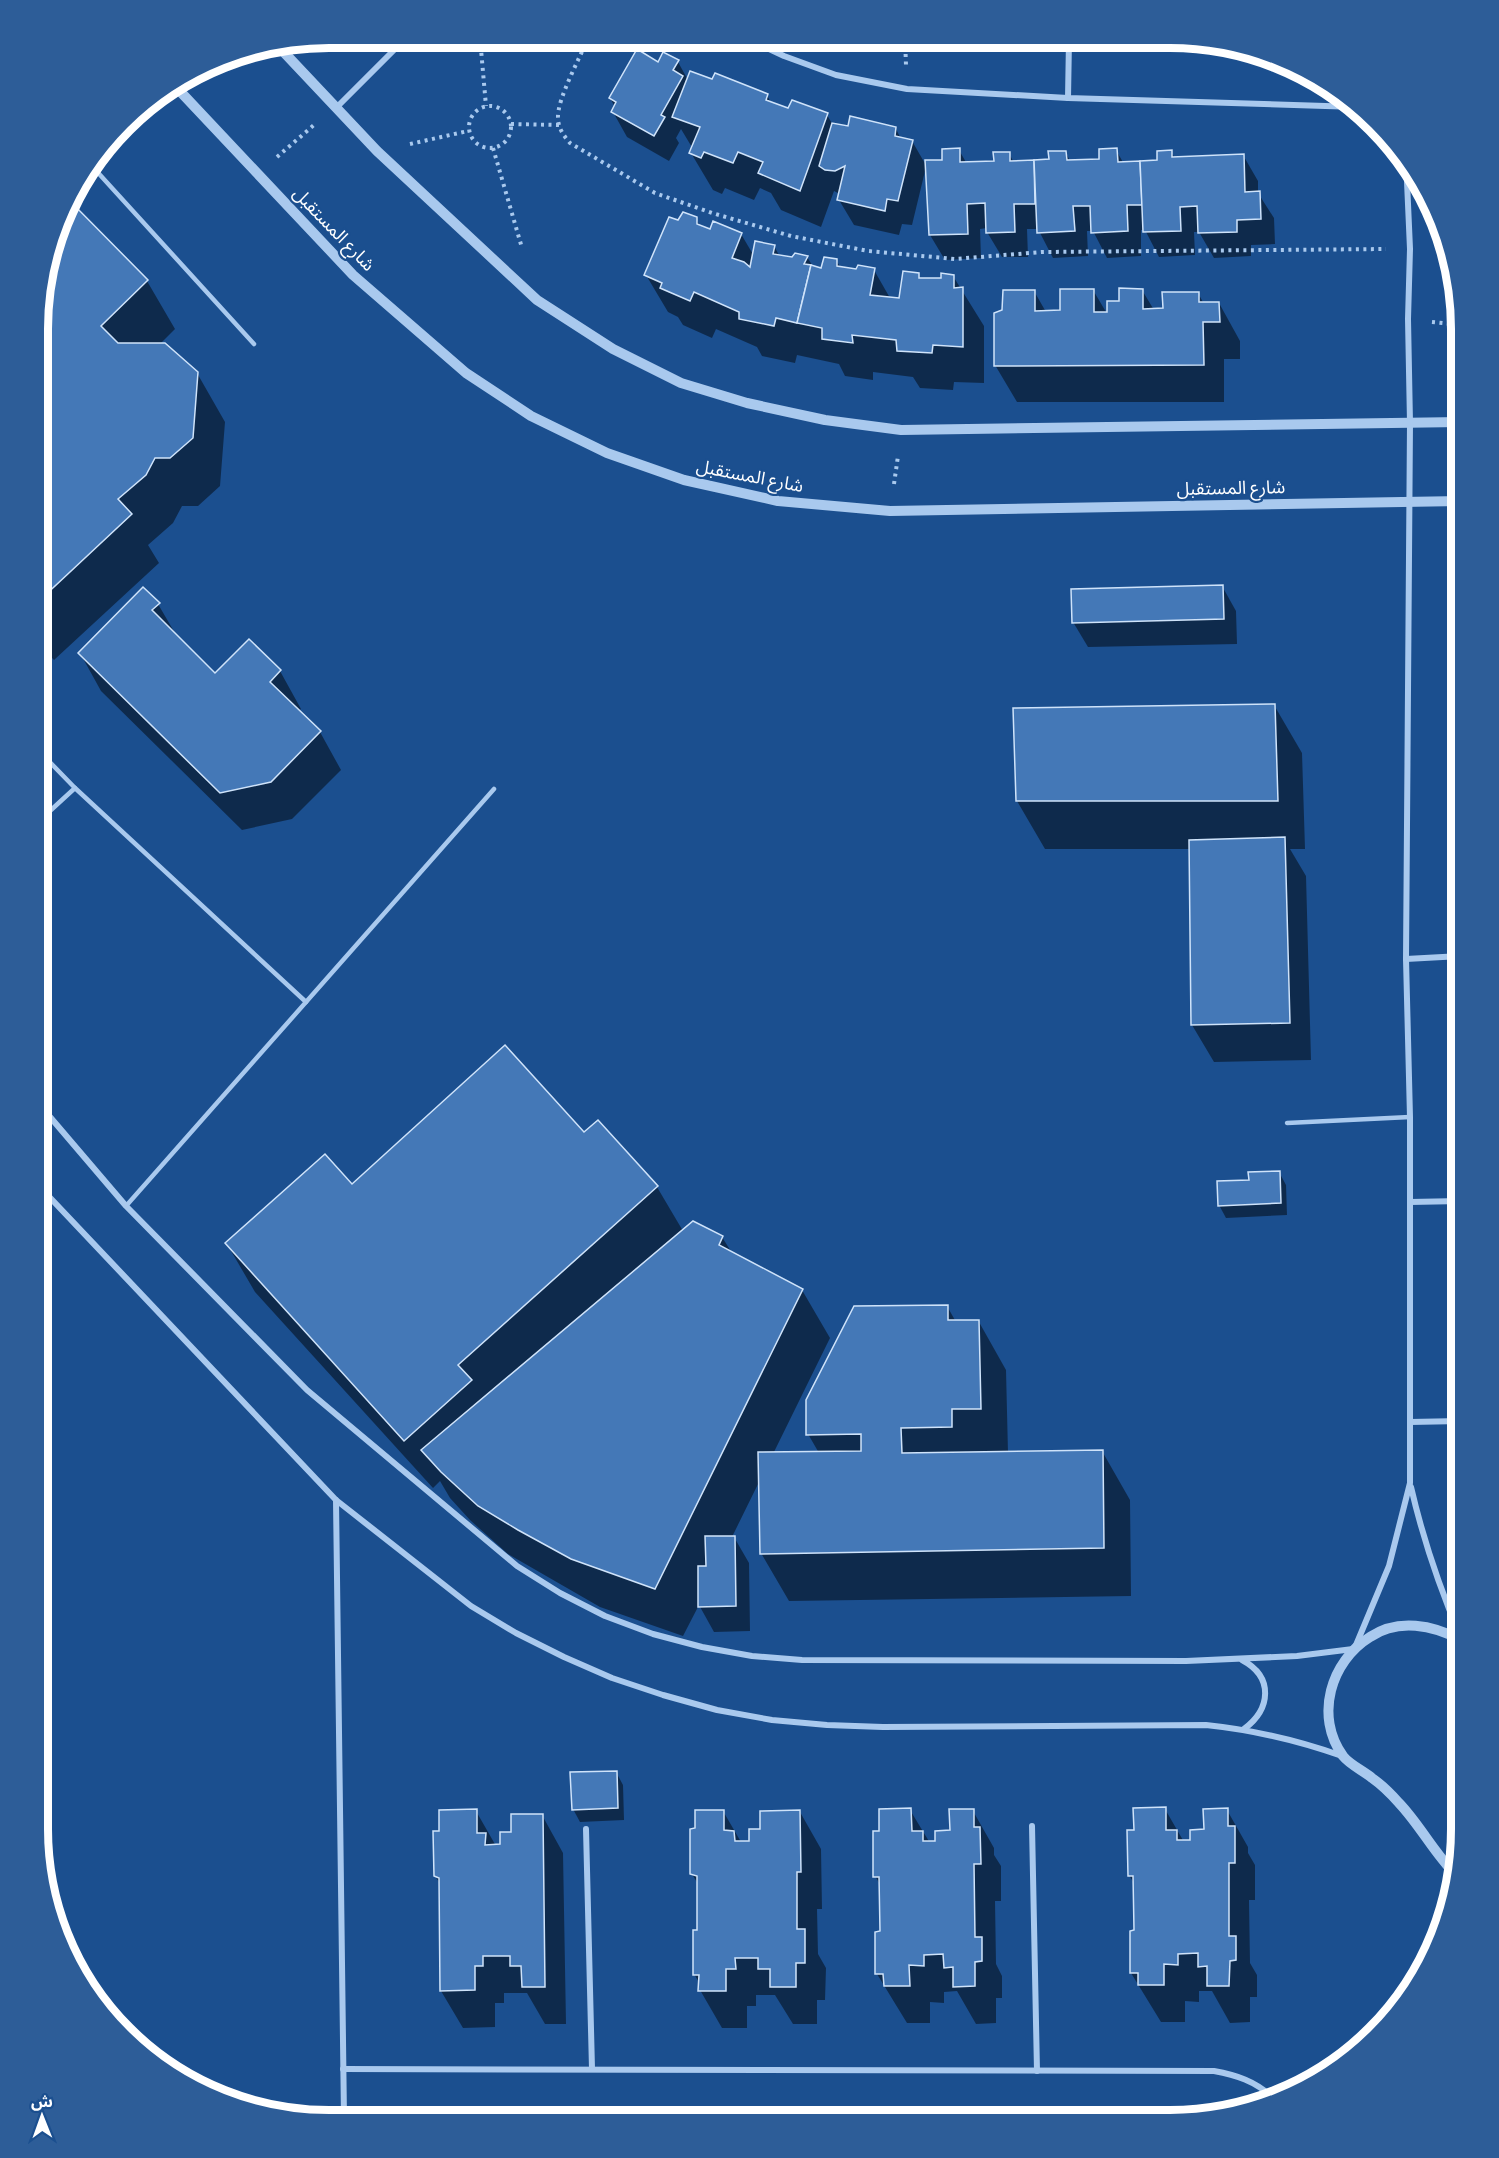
<svg xmlns="http://www.w3.org/2000/svg" width="1499" height="2158" viewBox="0 0 1499 2158" font-family="Signika,'Noto Sans Arabic',sans-serif">
  <rect width="100%" height="100%" fill="#1b4f8f"/>
  <g fill="#0007">
    <polygon points="678,62 688,80 712,81 767,95 771,103 789,110 827,115 833,125 849,128 896,129 901,139 912,141 927,167 944,161 959,150 967,164 995,162 1009,153 1014,163 1050,161 1065,152 1071,162 1101,161 1116,150 1124,164 1159,162 1171,152 1175,158 1243,155 1258,181 1258,193 1274,218 1275,244 1251,245 1251,256 1214,258 1199,232 1194,232 1195,255 1159,257 1145,230 1141,230 1141,256 1107,258 1093,231 1087,231 1088,256 1053,258 1038,229 1027,229 1028,257 1002,257 987,232 987,228 980,229 981,258 945,260 930,235 926,167 912,225 902,224 899,235 854,225 839,200 840,194 834,191 821,227 781,210 771,193 760,188 754,200 725,188 722,194 713,190 691,153 693,149 681,129 676,138 679,143 669,161 627,137 613,112 615,107 610,98 658,64"/>
    <polygon points="695,218 701,227 711,231 741,234 754,256 774,246 780,257 807,257 814,268 822,270 836,260 841,268 857,271 874,270 890,298 901,299 918,274 921,280 942,279 953,276 984,326 984,383 954,382 953,390 920,388 913,377 873,372 873,380 845,376 839,364 797,355 795,363 762,356 757,347 716,329 712,338 683,325 678,317 668,312 646,275 679,222"/>
    <polygon points="147,281 175,329 159,345 197,373 225,422 220,486 198,506 182,506 173,523 148,545 159,563 54,660 39,644 40,290"/>
    <polygon points="1093,290 1109,317 1120,302 1142,290 1154,310 1164,310 1198,293 1204,304 1219,303 1240,341 1240,359 1224,359 1224,402 1017,402 995,365 1034,291 1046,312 1062,312"/>
    <polygon points="1222,586 1236,611 1237,644 1088,647 1073,622"/>
    <polygon points="158,604 179,640 215,675 280,671 301,709 298,711 320,732 341,770 292,819 242,830 101,691 80,653"/>
    <polygon points="1274,705 1302,753 1305,849 1290,849 1306,876 1311,1060 1214,1062 1192,1025 1191,849 1045,849 1017,801"/>
    <polygon points="597,1122 657,1187 683,1231 722,1237 732,1253 802,1290 830,1338 773,1454 819,1453 808,1434 947,1306 956,1322 979,1322 1006,1370 1008,1453 1102,1451 1130,1500 1131,1596 789,1601 761,1553 760,1480 732,1537 734,1537 749,1563 750,1631 714,1632 699,1605 683,1636 600,1607 508,1554 470,1520 450,1498 440,1481 433,1488 255,1292 227,1244 352,1186 584,1134"/>
    <polygon points="1279,1172 1286,1185 1287,1215 1226,1218 1219,1205"/>
    <polygon points="616,1772 623,1785 624,1820 580,1822 573,1809"/>
    <polygon points="1165,1809 1184,1842 1192,1841 1227,1810 1248,1847 1248,1853 1255,1865 1255,1900 1249,1900 1250,1963 1257,1975 1257,1997 1250,1997 1250,2022 1230,2023 1212,1991 1199,1991 1199,2002 1185,2001 1185,2022 1161,2022 1131,1973 1136,1931 1135,1885 1129,1875 1135,1831"/>
    <polygon points="910,1810 930,1843 937,1842 951,1832 973,1811 994,1848 994,1855 1001,1866 1001,1901 995,1901 996,1964 1002,1976 1002,1998 996,1998 996,2023 976,2024 957,1991 944,1992 944,2003 930,2002 930,2023 907,2023 877,1974 882,1932 881,1886 875,1876 881,1832"/>
    <polygon points="476,1811 496,1846 501,1846 542,1815 563,1853 566,2024 545,2024 527,1993 504,1993 504,2003 495,2003 495,2027 463,2028 441,1991 441,1885 435,1876 441,1832"/>
    <polygon points="723,1811 741,1842 751,1842 762,1830 800,1812 821,1849 822,1909 817,1909 818,1954 826,1968 825,2000 817,2000 817,2024 793,2024 775,1995 756,1995 756,2006 747,2006 747,2028 722,2028 700,1990 700,1984 694,1974 698,1931 698,1884 692,1874 697,1830"/>
  </g>
  <g fill="#4478b7" stroke="#cfe3fa" stroke-width="1.5">
    <polygon points="637,49 658,62 663,52 679,60 673,70 683,76 661,115 665,117 654,136 611,112 616,102 609,98"/>
    <polygon points="690,71 712,79 715,73 768,94 766,100 788,108 792,100 828,113 800,191 758,173 763,162 738,152 733,163 704,152 701,158 689,153 700,127 672,117"/>
    <polygon points="850,116 896,127 895,136 913,140 898,201 887,199 885,211 837,200 845,166 835,171 825,170 819,166 832,123 848,126"/>
    <polygon points="960,148 960,162 994,161 993,152 1010,152 1010,161 1034,160 1035,204 1014,204 1015,232 986,233 985,203 967,204 968,234 929,235 925,160 942,160 942,149"/>
    <polygon points="1117,148 1118,162 1140,161 1142,205 1127,205 1128,231 1091,233 1090,206 1073,206 1075,231 1037,233 1034,160 1049,159 1048,151 1066,151 1067,160 1099,159 1099,149"/>
    <polygon points="1172,150 1172,157 1244,154 1245,192 1260,191 1261,219 1237,220 1237,232 1198,233 1197,206 1180,207 1181,231 1143,232 1140,161 1157,160 1157,151"/>
    <polygon points="70,201 148,280 101,326 118,343 165,343 198,372 193,438 170,458 155,458 146,475 118,499 132,514 40,600 40,290"/>
    <polygon points="683,212 697,217 697,224 710,229 713,221 742,233 732,258 744,262 750,267 755,241 775,245 773,254 792,257 795,253 808,256 804,264 811,265 797,323 776,318 774,326 739,319 739,312 694,292 690,301 660,288 662,283 644,275 669,217 678,220"/>
    <polygon points="824,257 837,259 837,266 856,269 858,265 875,268 870,295 899,298 903,271 919,273 919,278 941,278 941,273 954,275 954,288 963,287 963,347 933,345 932,353 897,351 896,340 852,335 853,343 822,339 822,328 797,323 811,265 821,268"/>
    <polygon points="1119,288 1143,289 1143,309 1163,308 1162,292 1199,292 1199,302 1219,302 1220,322 1203,322 1204,365 994,366 994,313 1002,310 1003,290 1035,290 1035,311 1060,310 1060,289 1094,289 1094,312 1107,312 1107,301 1119,301"/>
    <polygon points="1223,585 1224,619 1072,623 1071,589"/>
    <polygon points="143,587 160,603 152,610 215,673 249,639 281,670 270,682 321,731 271,782 220,793 78,653"/>
    <polygon points="1275,704 1278,801 1016,801 1013,708"/>
    <polygon points="1285,837 1290,1023 1191,1025 1189,840"/>
    <polygon points="505,1045 584,1132 598,1120 658,1186 458,1365 472,1380 404,1441 225,1243 325,1154 352,1184"/>
    <polygon points="1280,1171 1281,1203 1218,1206 1217,1181 1249,1180 1248,1172"/>
    <polygon points="693,1221 723,1236 719,1245 803,1289 655,1589 571,1559 518,1530 478,1506 441,1472 421,1450"/>
    <polygon points="948,1305 948,1320 979,1320 981,1409 952,1409 952,1427 901,1428 902,1453 1103,1450 1104,1548 760,1554 758,1452 861,1451 861,1434 806,1435 806,1400 854,1306"/>
    <polygon points="705,1536 735,1536 736,1606 698,1607 698,1566 706,1566"/>
    <polygon points="617,1771 618,1808 572,1810 570,1772"/>
    <polygon points="1166,1807 1166,1830 1177,1830 1177,1840 1190,1840 1190,1830 1204,1829 1203,1809 1228,1808 1228,1826 1235,1826 1235,1863 1229,1863 1229,1936 1236,1936 1236,1960 1230,1961 1229,1986 1207,1986 1207,1966 1198,1967 1198,1953 1178,1954 1178,1965 1164,1964 1164,1985 1138,1985 1138,1973 1130,1973 1130,1931 1134,1930 1133,1876 1128,1876 1127,1830 1134,1830 1133,1808"/>
    <polygon points="911,1808 912,1831 923,1831 923,1841 935,1841 935,1831 950,1830 949,1809 974,1809 974,1827 980,1827 981,1864 974,1864 975,1937 982,1937 982,1961 975,1962 975,1986 953,1987 953,1967 944,1968 943,1954 924,1955 924,1966 909,1965 910,1986 884,1986 883,1974 875,1974 875,1932 880,1931 879,1877 873,1877 873,1831 879,1831 879,1809"/>
    <polygon points="477,1809 477,1833 486,1833 485,1845 500,1844 500,1832 511,1832 511,1814 543,1814 545,1987 522,1987 521,1966 510,1966 510,1956 483,1956 483,1966 475,1966 475,1990 440,1991 439,1878 434,1876 433,1831 439,1831 439,1810"/>
    <polygon points="695,1810 724,1810 724,1830 734,1831 735,1841 749,1841 749,1829 760,1829 760,1811 800,1810 801,1872 797,1872 797,1929 805,1929 805,1963 796,1963 796,1987 770,1987 770,1969 758,1969 758,1958 735,1958 736,1969 726,1969 726,1991 698,1991 699,1975 693,1975 693,1930 697,1930 697,1876 690,1874 690,1829 695,1828"/>
  </g>
  <g fill="none" stroke-linecap="round" stroke-linejoin="round">
    <g stroke="#a9c9ee" stroke-width="4" stroke-dasharray="3 4.5" stroke-linecap="butt">
      <polyline points="480,38 486,106"/>
      <path d="M588,38C580,58 557,99 558,118C558,128 564,136 570,143L655,193L712,213L791,236L868,251L955,259L1042,252L1386,249"/>
      <polyline points="905,39 906,65"/>
      <circle cx="490" cy="127" r="21"/>
      <polyline points="511,124 559,125"/>
      <polyline points="410,144 468,131"/>
      <polyline points="493,148 522,248"/>
      <polyline points="277,157 314,125"/>
      <polyline points="1432,322 1461,325"/>
      <polyline points="894,484 898,456"/>
    </g>
    <g stroke="#a9c9ee" stroke-width="4.5">
      <polyline points="91,165 254,344"/>
      <polyline points="39,751 75,788 306,1002"/>
      <polyline points="39,821 75,788"/>
      <polyline points="1287,1123 1410,1117"/>
      <polyline points="126,1206 494,789"/>
    </g>
    <g stroke="#a9c9ee" stroke-width="6">
      <polyline points="748,39 784,56 836,75 907,89 1068,98 1357,107"/>
      <polyline points="1068,98 1069,40"/>
      <polyline points="337,107 406,38"/>
      <polyline points="1406,959 1461,956"/>
      <polyline points="39,1104 126,1206 307,1390 517,1566 560,1593 605,1616 653,1634 702,1647 752,1656 802,1660 1186,1661 1297,1656 1353,1649"/>
      <path d="M39,1186L336,1500L471,1606L516,1633L564,1657L612,1678L663,1695L717,1710L772,1720L827,1725L883,1727L1206,1725C1253,1730 1297,1740 1342,1756"/>
      <polyline points="1410,1202 1461,1201"/>
      <polyline points="1410,1422 1461,1421"/>
      <path d="M1411,1487C1423,1539 1440,1589 1461,1638"/>
      <polyline points="336,1500 344,2118"/>
      <polyline points="1356,1645 1389,1566 1410,1483 1410,1117 1406,959 1410,423 1408,319 1410,249 1406,159"/>
      <path d="M1242,1660C1274,1677 1271,1709 1244,1729"/>
      <polyline points="1032,1826 1037,2071"/>
      <polyline points="586,1829 592,2069"/>
      <path d="M343,2069L1214,2071C1236,2075 1255,2081 1272,2097"/>
    </g>
    <g stroke="#a9c9ee" stroke-width="10">
      <polyline points="278,46 377,151 537,300 613,349 681,383 747,403 825,420 901,430 1461,422"/>
      <polyline points="176,87 353,275 466,373 531,416 607,453 684,480 778,501 890,511 1461,501"/>
      <polyline points="1450,1869 1453,1887"/>
      <path d="M1456,1875C1434,1853 1420,1825 1399,1803C1391,1794 1382,1785 1372,1778C1364,1771 1350,1765 1343,1756C1314,1716 1331,1661 1370,1637C1398,1618 1433,1625 1461,1640"/>
    </g>
  </g>
  <g text-anchor="middle" dominant-baseline="central" stroke-width="4.5" stroke-linejoin="round" paint-order="stroke">
    <g font-size="18" fill="#fff" stroke="#1b4f8f">
      <text transform="translate(334 229) rotate(46)">شارع المستقبل</text>
      <text transform="translate(750 476) rotate(11)">شارع المستقبل</text>
      <text transform="translate(1231 488) rotate(-1)">شارع المستقبل</text>
    </g>
  </g>
  <path d="M0 0H1499V2158H0ZM329 48H1170A281 281 0 0 1 1451 329V1829A281 281 0 0 1 1170 2110H329A281 281 0 0 1 48 1829V329A281 281 0 0 1 329 48Z" fill="#2d5d98" fill-rule="evenodd"/>
  <path fill="none" stroke="#fff" stroke-width="8" d="M329 48H1170A281 281 0 0 1 1451 329V1829A281 281 0 0 1 1170 2110H329A281 281 0 0 1 48 1829V329A281 281 0 0 1 329 48Z"/>
  <g transform="translate(42 2116) rotate(359)" stroke="#1b4f8f" stroke-width="4.5" paint-order="stroke">
  <path d="M0-4.5L10 22L0 15L-10 22Z" fill="#ffffff"/>
  <text y="-9" font-size="16" font-weight="bold" text-anchor="middle" fill="#ffffff">ش</text>
  </g>
</svg>
